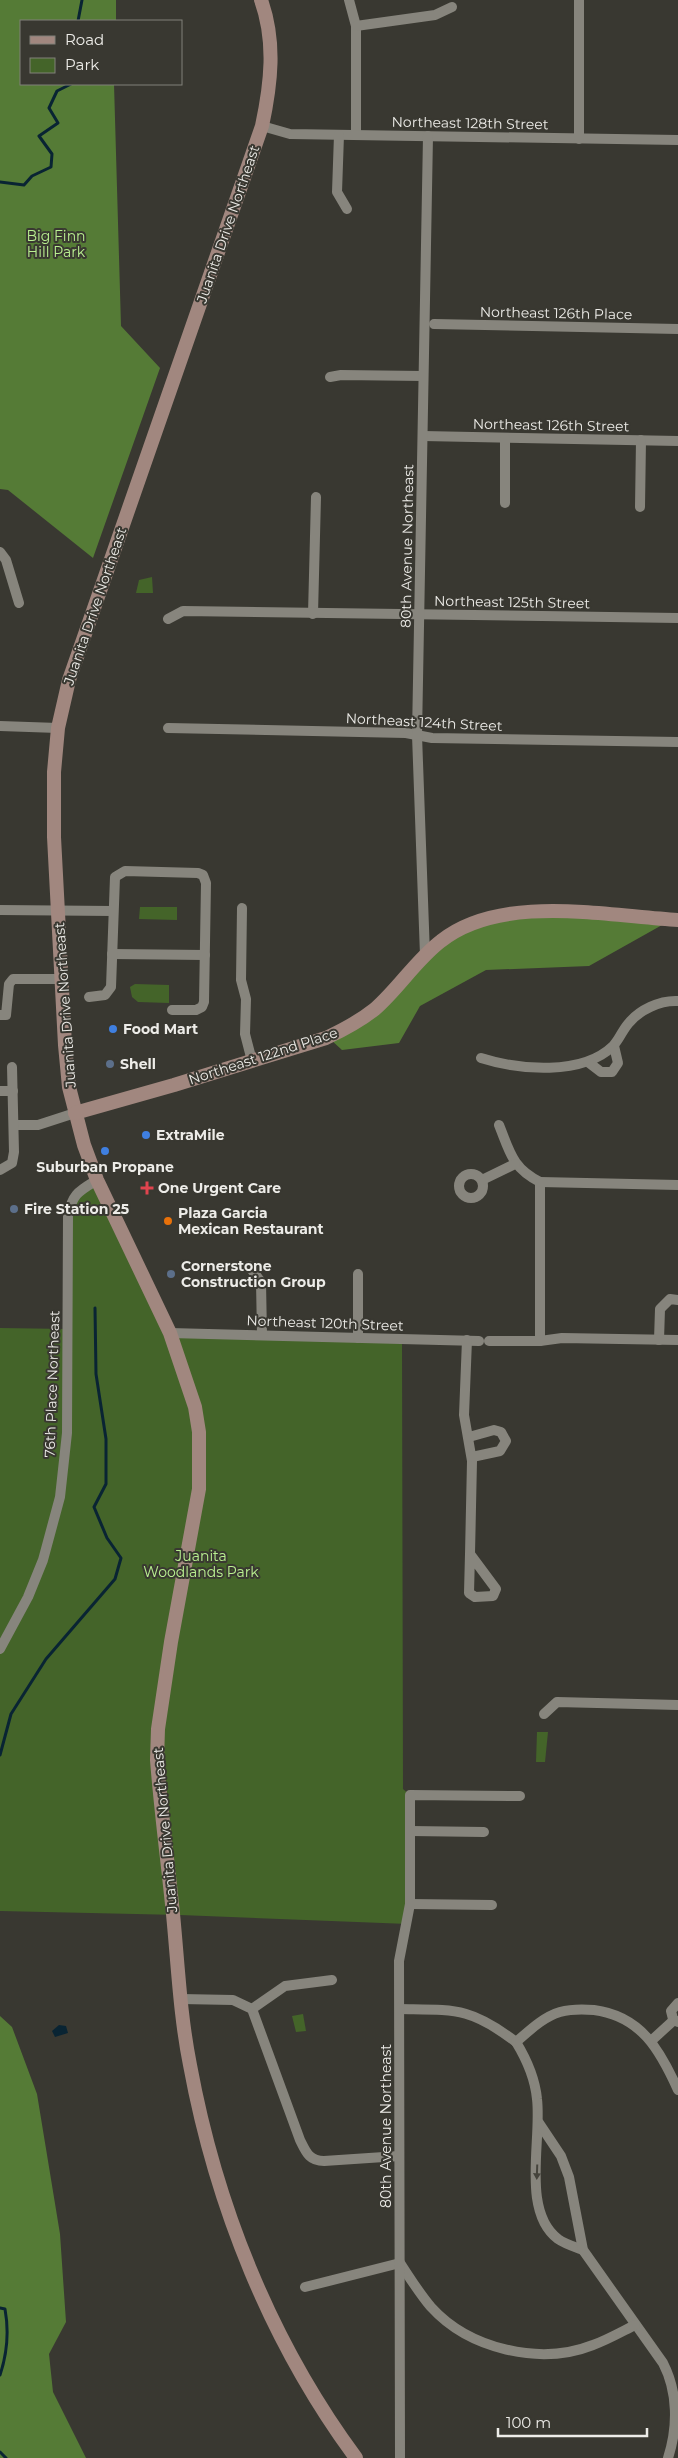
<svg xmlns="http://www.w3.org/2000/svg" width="678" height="2458" viewBox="0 0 678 2458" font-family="Montserrat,sans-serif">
  <rect width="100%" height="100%" fill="#393831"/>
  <g fill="#446429">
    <polygon points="152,577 153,593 136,593 139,580"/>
    <polygon points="140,907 177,907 177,920 139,919"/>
    <polygon points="135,984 169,985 169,1003 138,1002 132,997 130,987"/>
    <polygon points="97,1180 170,1333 402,1339 403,1789 410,1795 408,1924 180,1915 0,1911 0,1328 68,1329 70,1201"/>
    <polygon points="537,1732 548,1732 545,1762 536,1762"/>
    <polygon points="303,2014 306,2031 296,2032 292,2016"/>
  </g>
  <g fill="#557b36">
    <polygon points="0,0 116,0 116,21 21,21 21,84 114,84 121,326 160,368 93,558 8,490 0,489"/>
    <polygon points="497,915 671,920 589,966 486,970 420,1006 399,1043 342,1050 330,1039 352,1028 425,955"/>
    <polygon points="0,2016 12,2027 37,2094 60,2234 66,2322 49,2354 53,2392 86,2458 0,2458"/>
  </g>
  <polygon fill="#092433" points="59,2025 66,2026 68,2033 55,2037 52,2031"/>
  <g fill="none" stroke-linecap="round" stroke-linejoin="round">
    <g stroke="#092433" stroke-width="3">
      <polyline points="78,21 82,0"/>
      <polyline points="0,182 24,185 32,176 51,167 52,154 39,136 58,123 49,108 57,91 71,84"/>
      <polyline points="0,1755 11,1714 46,1659 115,1579 121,1558 107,1538 94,1507 106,1484 106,1439 96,1374 95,1308"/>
      <path d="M0,2308L5,2309C9,2331 7,2354 0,2375"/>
      <polyline points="0,2452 6,2458"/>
    </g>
    <g stroke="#87857d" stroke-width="10">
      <polyline points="349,0 356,26 356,135"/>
      <polyline points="356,26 435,15 452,7"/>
      <polyline points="262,126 290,134 678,140"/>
      <polyline points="339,135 337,192 347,209"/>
      <polyline points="579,139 579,0"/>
      <polyline points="434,324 678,329"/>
      <polyline points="330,377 341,375 423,376"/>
      <polyline points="423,436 678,441"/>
      <polyline points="505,438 505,503"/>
      <polyline points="640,507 641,440"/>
      <polyline points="0,552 6,560 19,603"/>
      <polyline points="313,614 316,497"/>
      <polyline points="168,619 183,611 678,618"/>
      <polyline points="0,726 58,728"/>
      <polyline points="168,728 406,733 432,738 678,742"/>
      <polyline points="242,908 241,980 246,999 245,1034 252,1061"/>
      <polyline points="0,910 113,911"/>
      <polyline points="112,954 205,955"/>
      <polyline points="425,955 417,735 428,136"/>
      <polyline points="89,997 105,995 111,987 115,877 125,871 198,873 203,875 206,883 204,1002 202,1007 196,1010 172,1010"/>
      <polyline points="0,1015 6,1015 9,984 13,979 62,979"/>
      <path d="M481,1058C519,1070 582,1076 613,1046C619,1040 622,1031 628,1024C639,1010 660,1000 678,1001"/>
      <polyline points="588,1062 601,1072 612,1072 618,1063 614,1046"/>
      <polyline points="0,1091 13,1091"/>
      <polyline points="14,1125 38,1125 75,1113"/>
      <path d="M499,1125C510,1152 512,1168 540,1182V1341"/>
      <polyline points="0,1170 12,1163 14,1152 12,1067"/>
      <circle cx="471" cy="1186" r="12"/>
      <polyline points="482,1180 515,1164"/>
      <polyline points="540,1182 678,1185"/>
      <polyline points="249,1266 261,1282 262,1335"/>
      <polyline points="170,1333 479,1341"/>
      <polyline points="358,1338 358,1274"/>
      <polyline points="467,1340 464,1415 472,1461 470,1554 496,1589 493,1596 475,1597 469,1593 470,1554"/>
      <polyline points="659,1340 660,1309 670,1299 678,1300"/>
      <polyline points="489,1341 540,1341 562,1338 678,1340"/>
      <polyline points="469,1437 494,1430 501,1432 506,1441 500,1451 472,1457"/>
      <path d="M0,1649L28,1597L43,1560L60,1497L67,1433L68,1216C72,1194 79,1191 97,1180"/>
      <polyline points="544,1714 557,1702 678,1705"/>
      <polyline points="411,1831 484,1832"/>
      <polyline points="410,1904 492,1905"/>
      <path d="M181,1999L233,2000L252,2009L300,2140C306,2152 309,2161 324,2161L399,2156"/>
      <polyline points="678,2003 671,2011 673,2019 678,2022"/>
      <polyline points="252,2009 285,1986 332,1980"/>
      <path d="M400,2009C455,2010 470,2007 516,2042C529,2031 543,2017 560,2012C571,2009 583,2009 594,2010C641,2016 660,2050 678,2090"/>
      <polyline points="651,2041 674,2020"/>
      <path d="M516,2042C527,2060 535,2078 537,2099C542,2140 521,2211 558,2239C565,2244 575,2247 583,2250"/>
      <path d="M539,2123L561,2156L569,2177L583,2250L663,2363C678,2392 678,2427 668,2458"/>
      <path d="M305,2287L400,2263C410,2278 419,2293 431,2307C469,2349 540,2366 593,2345C607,2340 621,2332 635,2325"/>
      <polyline points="400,2458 399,1961 410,1904 410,1795 520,1796"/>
    </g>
    <g stroke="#a1877f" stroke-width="14">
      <path d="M261,0C276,42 271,84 262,126L69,680L58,728L54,772V837L65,1045L69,1087L84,1145L97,1180L170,1333L195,1407L199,1432V1489L171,1642L158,1729L157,1760C161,1812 168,1863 173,1914C178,1965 180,2015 190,2065C216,2206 271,2343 356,2458"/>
      <path d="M75,1113L174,1085L326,1038C343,1030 360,1021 375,1009C399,988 416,960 441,941C501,893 607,916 678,920"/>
    </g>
  </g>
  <defs><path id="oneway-solid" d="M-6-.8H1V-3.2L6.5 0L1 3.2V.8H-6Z" transform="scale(1.25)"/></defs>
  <use fill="#45443c" href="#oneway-solid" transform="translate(537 2172) rotate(92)"/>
  <g fill="#3f7fe0" stroke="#393831" stroke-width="2">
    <circle cx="113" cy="1029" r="5"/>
    <circle cx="146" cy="1135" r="5"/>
    <circle cx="105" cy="1151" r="5"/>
  </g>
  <g fill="#5c6f8a" stroke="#393831" stroke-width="2">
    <circle cx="110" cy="1064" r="5"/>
    <circle cx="14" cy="1209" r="5"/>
    <circle cx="171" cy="1274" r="5"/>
  </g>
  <path fill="#e0444e" stroke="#393831" stroke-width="2" d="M144.5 1180.5h5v5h5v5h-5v5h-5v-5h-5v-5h5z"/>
  <circle fill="#e8710a" stroke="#393831" stroke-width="2" cx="168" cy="1221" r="5"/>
  <g text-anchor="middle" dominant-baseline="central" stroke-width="4" stroke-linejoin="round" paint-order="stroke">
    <g font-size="14" fill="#edece8" stroke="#393831">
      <text transform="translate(470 123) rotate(1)">Northeast 128th Street</text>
      <text transform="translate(228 224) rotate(-71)">Juanita Drive Northeast</text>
      <text transform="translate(556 313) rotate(1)">Northeast 126th Place</text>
      <text transform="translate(551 425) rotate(1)">Northeast 126th Street</text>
      <text transform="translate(407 546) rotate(-89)">80th Avenue Northeast</text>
      <text transform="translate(512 602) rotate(1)">Northeast 125th Street</text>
      <text transform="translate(95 606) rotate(-71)">Juanita Drive Northeast</text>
      <text transform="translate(424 722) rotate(3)">Northeast 124th Street</text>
      <text transform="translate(65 1005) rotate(-94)">Juanita Drive Northeast</text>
      <text transform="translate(263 1056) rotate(-18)">Northeast 122nd Place</text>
      <text transform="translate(325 1323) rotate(2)">Northeast 120th Street</text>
      <text transform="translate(52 1384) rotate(-88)">76th Place Northeast</text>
      <text transform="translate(165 1830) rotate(-95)">Juanita Drive Northeast</text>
      <text transform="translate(386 2126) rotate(-90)">80th Avenue Northeast</text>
    </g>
    <g font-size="14" fill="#baf191" stroke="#393831">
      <text x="56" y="236">Big Finn<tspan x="56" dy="16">Hill Park</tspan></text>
      <text x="201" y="1556">Juanita<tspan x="201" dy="16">Woodlands Park</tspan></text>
    </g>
    <g font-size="14" font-weight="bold" fill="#edece8" stroke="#393831" text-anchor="start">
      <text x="123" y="1029">Food Mart</text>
      <text x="120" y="1064">Shell</text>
      <text x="156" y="1135">ExtraMile</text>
      <text x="105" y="1167" text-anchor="middle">Suburban Propane</text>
      <text x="158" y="1188">One Urgent Care</text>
      <text x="24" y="1209">Fire Station 25</text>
      <text x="178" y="1213">Plaza Garcia<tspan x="178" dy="16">Mexican Restaurant</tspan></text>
      <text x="181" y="1266">Cornerstone<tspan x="181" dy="16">Construction Group</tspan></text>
    </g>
  </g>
  <rect x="20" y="20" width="162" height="65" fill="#393831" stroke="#81807a"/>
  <rect x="30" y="36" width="25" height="8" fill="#a1877f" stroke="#81807a"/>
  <text x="65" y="45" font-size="15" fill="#edece8">Road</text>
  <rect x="30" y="58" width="25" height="15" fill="#446429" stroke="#81807a"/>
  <text x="65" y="70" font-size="15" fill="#edece8">Park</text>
  <path d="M498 2428v8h149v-8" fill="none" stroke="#edece8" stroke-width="2.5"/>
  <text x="506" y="2428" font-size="15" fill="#edece8" stroke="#393831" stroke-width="4" paint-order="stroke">100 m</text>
</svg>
